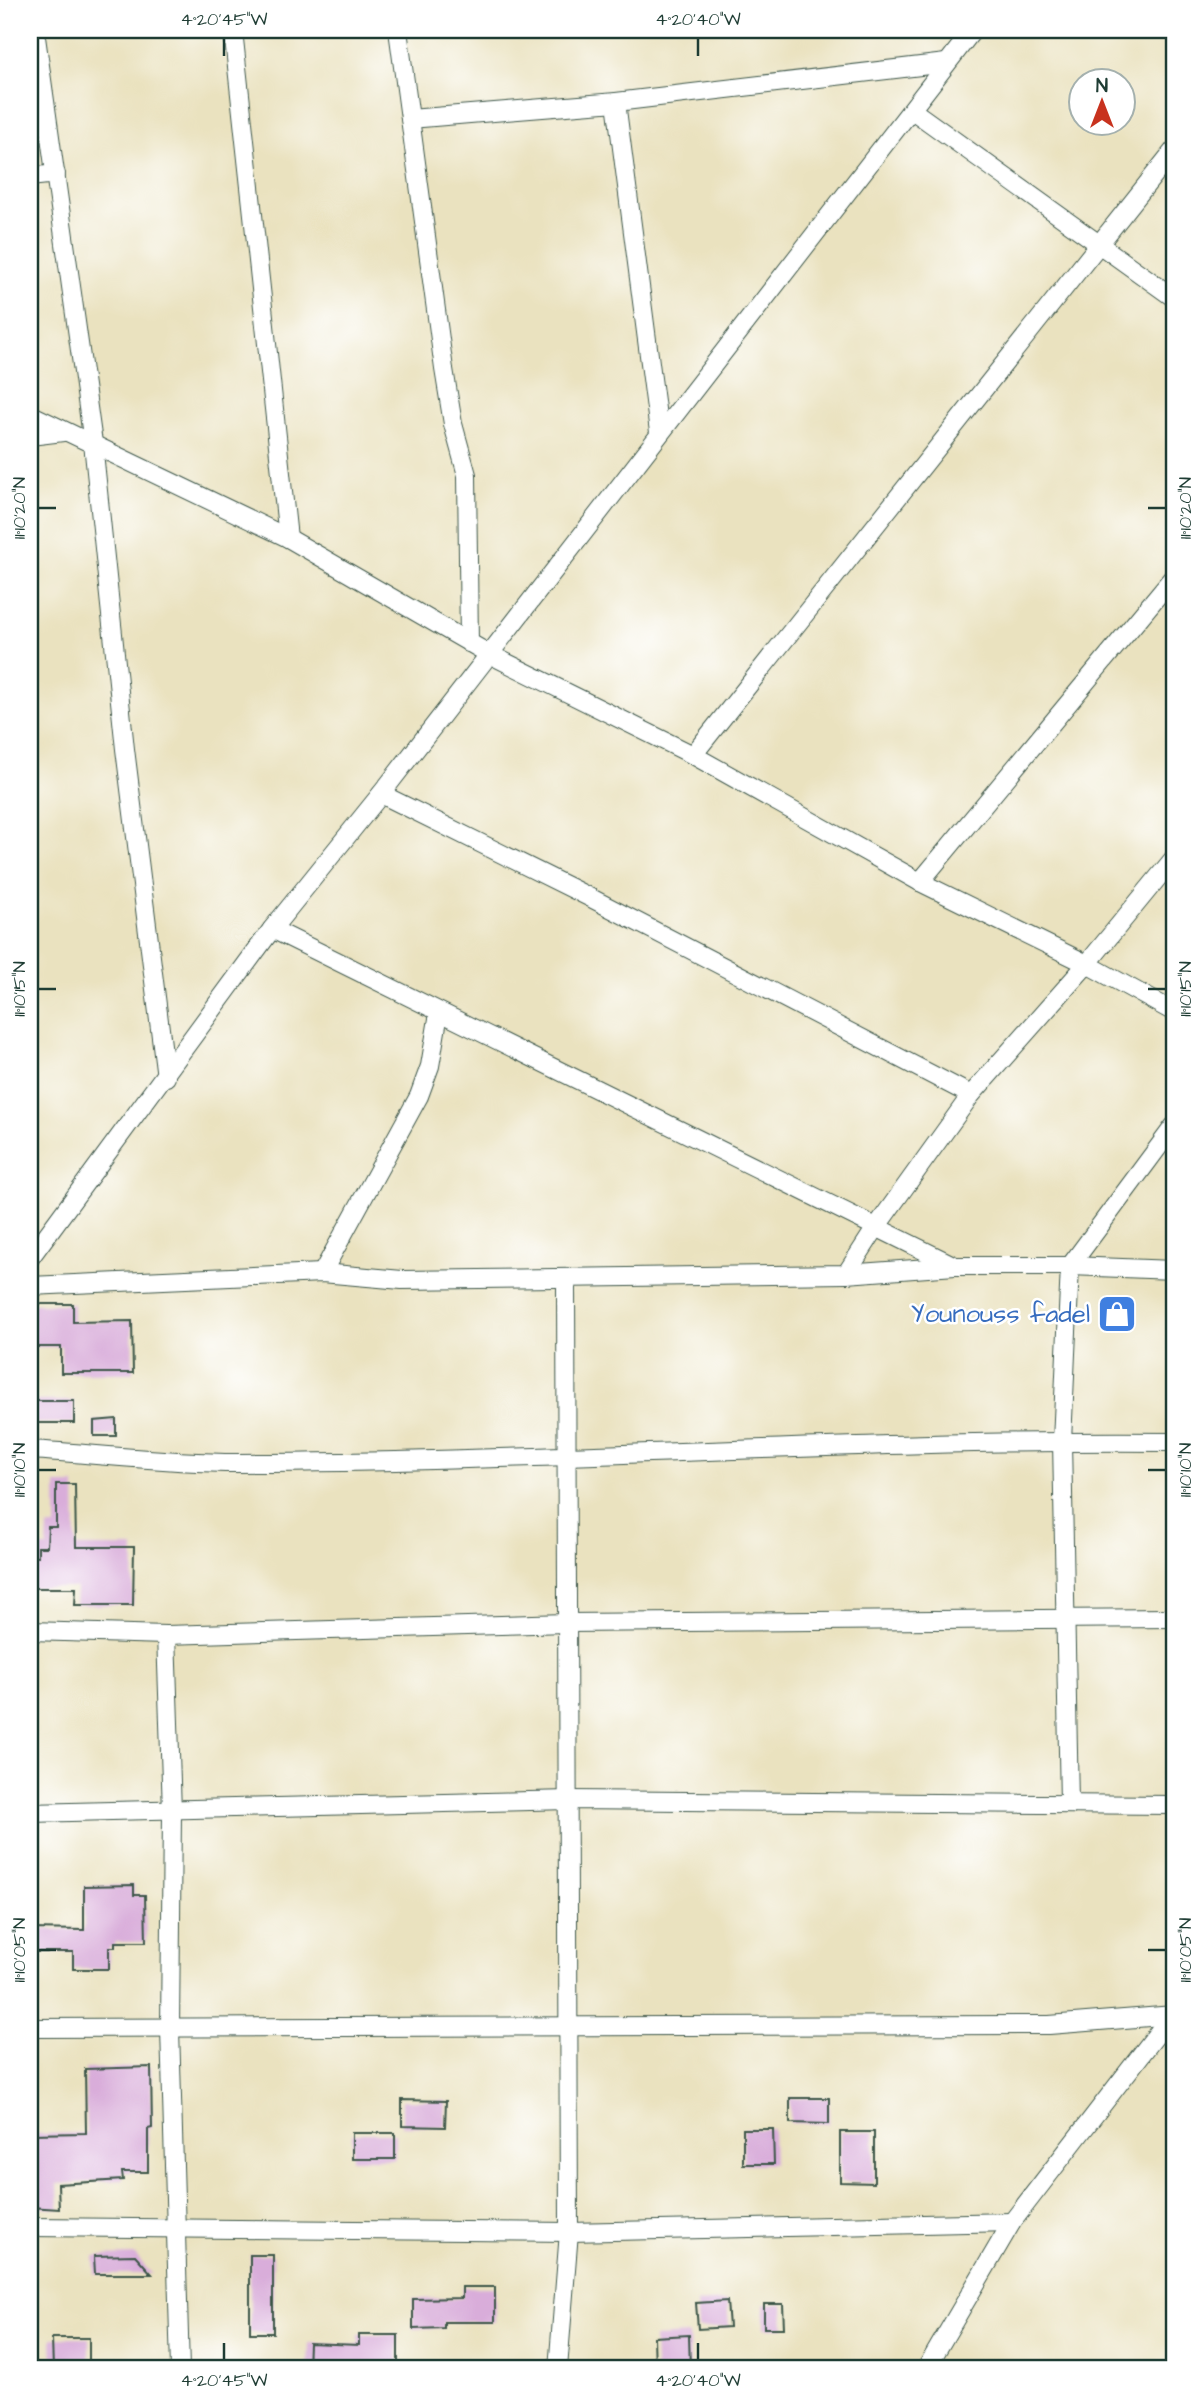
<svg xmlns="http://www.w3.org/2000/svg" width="1204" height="2399" viewBox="0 0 1204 2399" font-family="'Architects Daughter',sans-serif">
  <rect width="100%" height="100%" fill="#fff"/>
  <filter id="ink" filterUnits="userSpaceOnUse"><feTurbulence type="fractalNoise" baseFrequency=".0143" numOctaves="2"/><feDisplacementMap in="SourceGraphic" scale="14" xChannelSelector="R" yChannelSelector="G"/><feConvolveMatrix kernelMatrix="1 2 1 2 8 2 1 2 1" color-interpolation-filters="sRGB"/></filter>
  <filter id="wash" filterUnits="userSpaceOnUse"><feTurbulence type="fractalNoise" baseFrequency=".00686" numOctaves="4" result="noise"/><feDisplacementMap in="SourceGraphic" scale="28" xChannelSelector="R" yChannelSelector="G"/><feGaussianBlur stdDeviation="1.57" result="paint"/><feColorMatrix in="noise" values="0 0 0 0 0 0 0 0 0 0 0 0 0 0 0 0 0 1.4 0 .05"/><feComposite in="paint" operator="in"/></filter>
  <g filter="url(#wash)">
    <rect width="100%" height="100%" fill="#eae2bf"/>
    <g id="blocks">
      <g fill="#d9adda">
        <polygon points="30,1304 73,1304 73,1322 132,1321 133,1373 61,1373 61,1347 30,1347"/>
        <rect x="35" y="1401" width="39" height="22"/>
        <polygon points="116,1419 116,1436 94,1436 94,1421"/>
        <polygon points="56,1484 75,1484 76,1547 134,1547 133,1605 75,1605 76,1588 30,1588 30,1556 38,1556 38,1547 47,1547 48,1527 56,1527"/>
        <polygon points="134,1885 134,1895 145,1895 146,1942 115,1942 115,1947 109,1947 109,1969 73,1969 73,1952 30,1952 30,1929 84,1930 84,1886"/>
        <polygon points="151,2067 152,2128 148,2129 148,2172 122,2172 123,2180 58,2184 59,2209 30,2207 30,2134 86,2133 85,2069"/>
        <polygon points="790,2098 829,2098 829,2124 790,2123"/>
        <polygon points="402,2100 446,2101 445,2127 402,2126"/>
        <polygon points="743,2129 773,2129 774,2164 743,2164"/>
        <polygon points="840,2132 874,2132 874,2183 840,2182"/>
        <rect x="352" y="2133" width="43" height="26"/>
        <polygon points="135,2255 152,2274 95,2274 94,2256"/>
        <rect x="250" y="2255" width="23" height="78"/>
        <polygon points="462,2287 495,2287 495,2322 444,2322 444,2328 413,2329 413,2299 462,2298"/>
        <polygon points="727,2301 729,2327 698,2329 696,2303"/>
        <polygon points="764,2304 783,2304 784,2328 764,2328"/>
        <polygon points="359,2335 398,2335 398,2369 308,2369 309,2343 359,2345"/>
        <polygon points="689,2335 690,2369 655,2369 654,2337"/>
        <polygon points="52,2338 89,2338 89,2369 53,2369"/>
      </g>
    </g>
  </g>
  <g filter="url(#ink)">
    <use href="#blocks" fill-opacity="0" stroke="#3d5649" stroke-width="2"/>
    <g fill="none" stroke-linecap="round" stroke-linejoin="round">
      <g stroke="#3d5649" stroke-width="20">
        <g id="minor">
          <polyline points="35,30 93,443 125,749 166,1077"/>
          <polyline points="233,30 288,538"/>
          <polyline points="398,30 444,369 453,424 467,475 469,643"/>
          <polyline points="616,102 659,432"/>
          <polyline points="912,110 1174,298"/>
          <polyline points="410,119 616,102 946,63"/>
          <polyline points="30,177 56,174"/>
          <polyline points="30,414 288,538 489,654 693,755 920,882 1087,964 1174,1012"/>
          <polyline points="30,436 63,432"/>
          <polyline points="693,755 1174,150"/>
          <polyline points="381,794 593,899 971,1095"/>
          <polyline points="920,882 1174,576"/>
          <polyline points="272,929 953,1265"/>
          <polyline points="30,1258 272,929 381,794 973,30"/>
          <polyline points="322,1273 419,1096 430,1066 439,1013"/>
          <polyline points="846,1274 877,1226 971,1095 1087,964 1174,858"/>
          <polyline points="30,1286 322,1273 402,1280 846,1274 955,1266 1070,1266 1174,1270"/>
          <path d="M30,1450C98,1454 168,1463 237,1463C549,1462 862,1439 1174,1442"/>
          <polyline points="30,1631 166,1635 566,1623 1174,1618"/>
          <polyline points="166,1635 172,1811 170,2029 180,2369"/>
          <polyline points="1069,1803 1062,1441 1070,1266 1174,1126"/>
          <polyline points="30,1813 569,1800 1174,1805"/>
          <polyline points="30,2028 1049,2025 1174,2015"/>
          <polyline points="30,2227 569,2232 1012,2222"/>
          <polyline points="558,2369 569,2232 566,1278"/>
          <polyline points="926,2369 1012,2222 1174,2012"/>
        </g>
      </g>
      <use href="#minor" stroke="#fff" stroke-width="18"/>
    </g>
  </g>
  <path fill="none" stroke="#1f3d34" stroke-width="2.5" d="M224,38V56M698,38V56M38,508H56M1148,508H1166M38,989H56M1148,989H1166M38,1470H56M1148,1470H1166M38,1950H56M1148,1950H1166M224,2343V2360M698,2343V2360"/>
  <defs>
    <g id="shop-square" transform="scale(2.0125)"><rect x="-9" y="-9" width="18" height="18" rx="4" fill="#3f7fe0" stroke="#fff"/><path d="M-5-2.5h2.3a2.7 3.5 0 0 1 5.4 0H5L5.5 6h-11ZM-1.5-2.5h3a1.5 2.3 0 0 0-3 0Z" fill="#fff"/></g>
  </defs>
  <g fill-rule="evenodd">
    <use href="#shop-square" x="1117" y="1314"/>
  </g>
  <g text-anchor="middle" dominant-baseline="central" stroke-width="5" stroke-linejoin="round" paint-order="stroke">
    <g font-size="26" fill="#366cbe" stroke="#fff" text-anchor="end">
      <text x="1090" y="1314">Younouss fadel</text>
    </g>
  </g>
  <rect width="1204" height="2399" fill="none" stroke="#fff" stroke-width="77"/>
  <g transform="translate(1102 102)"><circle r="33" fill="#ffffff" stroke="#a5b1ae" stroke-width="2"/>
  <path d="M0-5L12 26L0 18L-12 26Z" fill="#c8321e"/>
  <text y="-10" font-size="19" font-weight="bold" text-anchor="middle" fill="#1f3d34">N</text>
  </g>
  <rect x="38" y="38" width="1128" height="2322" fill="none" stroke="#1f3d34" stroke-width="2.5"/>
  <g font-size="18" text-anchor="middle" fill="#1f3d34">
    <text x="224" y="25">4°20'45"W</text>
    <text x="698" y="25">4°20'40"W</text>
    <text transform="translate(19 508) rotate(-90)" y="6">11°10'20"N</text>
    <text transform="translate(1185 508) rotate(-90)" y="6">11°10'20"N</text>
    <text transform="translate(19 989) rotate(-90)" y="6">11°10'15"N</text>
    <text transform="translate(1185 989) rotate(-90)" y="6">11°10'15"N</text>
    <text transform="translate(19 1470) rotate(-90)" y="6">11°10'10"N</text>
    <text transform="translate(1185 1470) rotate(-90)" y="6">11°10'10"N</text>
    <text transform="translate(19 1950) rotate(-90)" y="6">11°10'05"N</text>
    <text transform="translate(1185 1950) rotate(-90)" y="6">11°10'05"N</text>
    <text x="224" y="2386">4°20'45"W</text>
    <text x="698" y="2386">4°20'40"W</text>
  </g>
</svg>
